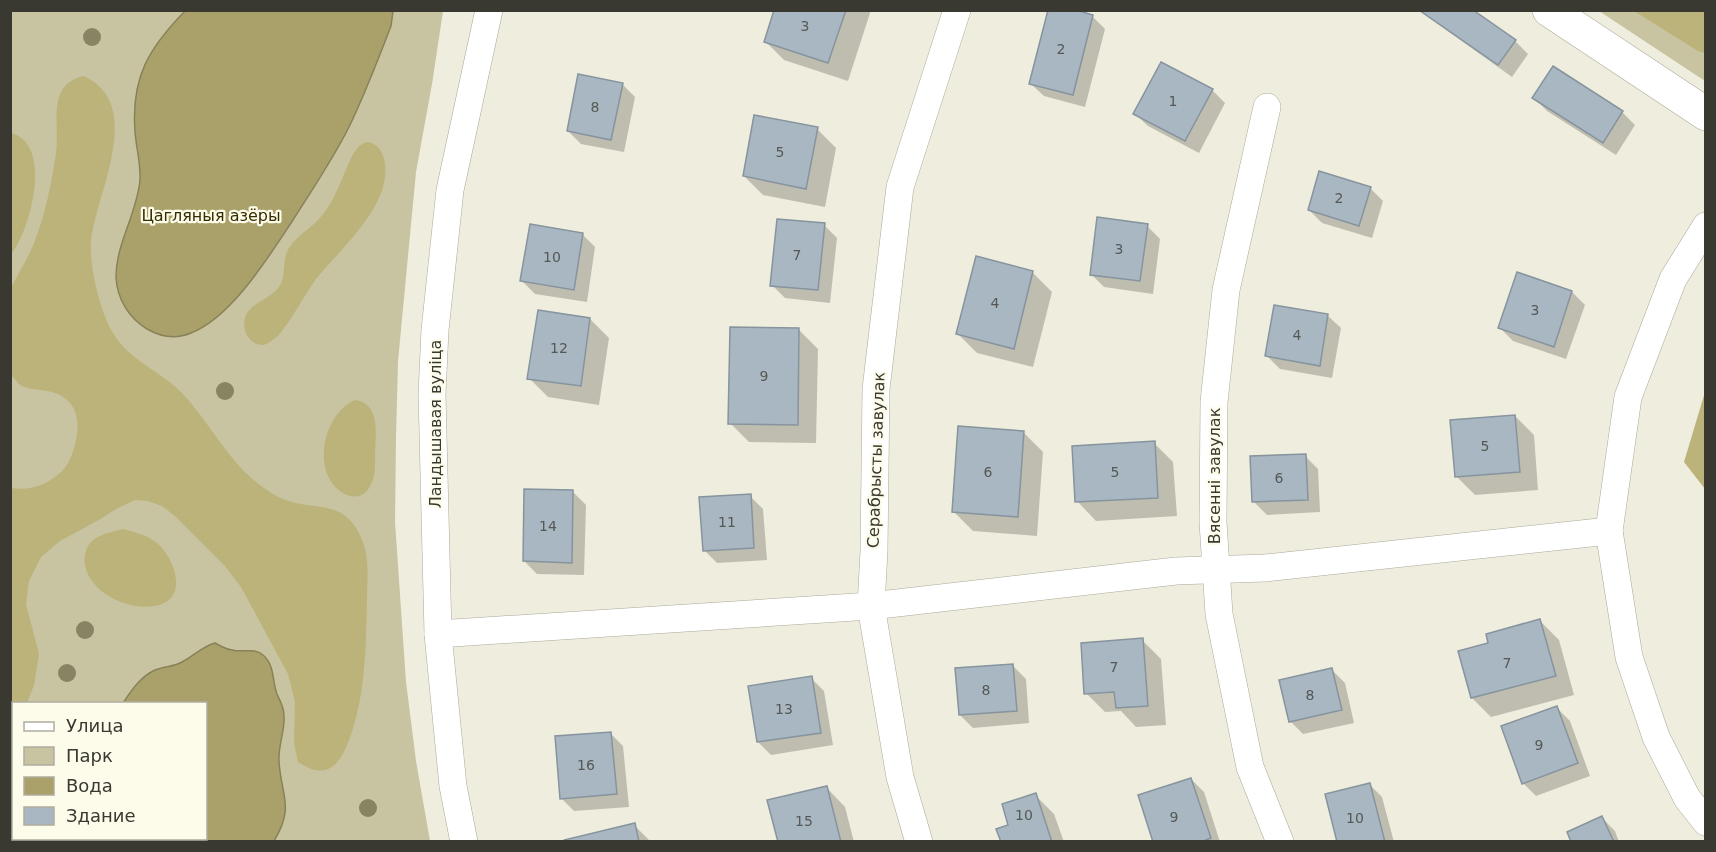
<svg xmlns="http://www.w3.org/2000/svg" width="1716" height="852" viewBox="0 0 1716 852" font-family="'DejaVu Sans',sans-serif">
  <rect width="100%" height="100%" fill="#efeddd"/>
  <g fill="#c8c3a1" fill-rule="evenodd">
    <path d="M10,11H443L432,84L416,172L398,361L396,437L395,522L406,682L416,761L430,841H11ZM14,704H206V838H14Z"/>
    <polygon points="1599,11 1705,11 1705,81"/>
  </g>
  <g fill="#bcb37b">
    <polygon points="1634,11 1705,11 1705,53 1698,51"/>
    <path d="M84,76C146,105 96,193 91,241C89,266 100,312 113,333C130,361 159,370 181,392C210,422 229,464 264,488C270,492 277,497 283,499C303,508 326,503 344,515C355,523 362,537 365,549C369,565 367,583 367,599C366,641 366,685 354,725C345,755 333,786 298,762L294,743L295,702L288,674L241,587L225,566L176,517L162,506L148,501L135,500L118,508L97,521L60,541L41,557L29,581L26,604L39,654L34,685L27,703L14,704V756L11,786V488C30,491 47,485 61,472C71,463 75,447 77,434C80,412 71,395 47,391C38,389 29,390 20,385C17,382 14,378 11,375C10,348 7,319 10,292C12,283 30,255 34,243C45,216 52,181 56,153C60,123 46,84 84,76Z"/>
    <path d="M11,133C54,144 30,231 11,254Z"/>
    <path d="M366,142C377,143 381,149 384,159C395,203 340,249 316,279C303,297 293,318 278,336C273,339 268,345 262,345C246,344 240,325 247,313C255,301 270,299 279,287C287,276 281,260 289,248C296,236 310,229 319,219C336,200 342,176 353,154L359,146Z"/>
    <polygon points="1705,392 1705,489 1684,462"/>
    <path d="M355,400C380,403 376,433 375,453C375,463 376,475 371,484C363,504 342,497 332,483C314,458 327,412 355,400Z"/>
    <path d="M123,529C135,532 147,535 157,543C172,555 189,594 162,604C135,614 90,595 85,565C84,558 85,549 90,543C98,534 112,532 123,529Z"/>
  </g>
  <g fill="#aaa16a" stroke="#888259" stroke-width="1.5">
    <path d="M185,11H393L391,26C378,60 365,94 349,127C333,159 312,190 293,220C269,256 232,317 191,333C177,339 161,337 147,329C129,318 117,299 116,277C116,243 137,214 140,180C141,163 136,148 135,131C131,77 149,48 185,11Z"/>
    <path d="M215,643C220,646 226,649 232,650C243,653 254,647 263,655C275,665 272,681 277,694C280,701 284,707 284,716C285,731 278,745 279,761C281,797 295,806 274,841H32L34,838H206V704L123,703C132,690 140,677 155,670C164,666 174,667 182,662C194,656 201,647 215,643Z"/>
  </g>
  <g fill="#0003">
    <polygon points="776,10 871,10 848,81 784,60 765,41"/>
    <polygon points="1418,10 1471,10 1515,41 1528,54 1512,77"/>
    <polygon points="1092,16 1105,29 1085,107 1044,96 1031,84"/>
    <polygon points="622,84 635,97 624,152 581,144 568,131"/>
    <polygon points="1212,90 1225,103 1199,153 1148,126 1135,114"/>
    <polygon points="1534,98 1622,112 1635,125 1616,155 1547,111"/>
    <polygon points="817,129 836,148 825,207 763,195 744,176"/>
    <polygon points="1370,188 1383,201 1372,238 1322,223 1309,210"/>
    <polygon points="824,225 837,238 830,303 785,298 772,285"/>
    <polygon points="1147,226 1160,239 1153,294 1104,287 1091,274"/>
    <polygon points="582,234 595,247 587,302 535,294 522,281"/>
    <polygon points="1033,273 1052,292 1033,367 977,353 958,334"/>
    <polygon points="1572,292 1585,305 1566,359 1513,341 1500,328"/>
    <polygon points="1328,316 1341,328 1332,378 1280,369 1267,356"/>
    <polygon points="590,319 609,338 599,405 548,397 529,378"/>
    <polygon points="799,330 818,349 816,443 749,442 730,423"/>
    <polygon points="1515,416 1534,435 1538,490 1475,495 1456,476"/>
    <polygon points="1024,433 1043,452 1037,536 973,531 954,512"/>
    <polygon points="1154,443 1173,462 1177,516 1096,521 1077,501"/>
    <polygon points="1305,456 1318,469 1320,512 1267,515 1254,502"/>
    <polygon points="573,492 586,505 584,575 537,574 524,561"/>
    <polygon points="750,496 763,509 767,560 717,563 704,550"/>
    <polygon points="1540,621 1559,640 1574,695 1491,717 1472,698 1460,652 1490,644"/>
    <polygon points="1142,640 1161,659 1166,725 1136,727 1121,711 1105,712 1086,693"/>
    <polygon points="1013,666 1026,679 1029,723 973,728 960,715"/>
    <polygon points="1332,670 1345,683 1354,723 1303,734 1290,721"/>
    <polygon points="811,678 824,691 833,745 771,755 758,742"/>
    <polygon points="1557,708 1570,721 1590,776 1536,796 1523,783"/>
    <polygon points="610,733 623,746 629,807 574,811 561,798"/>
    <polygon points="1191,779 1204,792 1220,842 1154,842"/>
    <polygon points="1369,784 1382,797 1394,842 1338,842"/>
    <polygon points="826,787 845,807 854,842 779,842"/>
    <polygon points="1035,795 1054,814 1064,842 1002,842 1010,826"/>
    <polygon points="1602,818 1615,831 1619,842 1573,842"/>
    <polygon points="634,825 651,842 566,842"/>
  </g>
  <g fill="#a8b7c1" stroke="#86949e" stroke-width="1.5">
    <polygon points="774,10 846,10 828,63 764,42"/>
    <polygon points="1048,10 1076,10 1093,15 1073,95 1029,84"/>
    <polygon points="1419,10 1473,10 1516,40 1498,65"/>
    <polygon points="1161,62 1213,89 1185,141 1133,114"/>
    <polygon points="1553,66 1623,111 1603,143 1532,98"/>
    <polygon points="578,74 623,83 611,140 567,131"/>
    <polygon points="754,115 818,127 806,189 743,176"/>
    <polygon points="1319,171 1371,187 1359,226 1308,210"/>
    <polygon points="1097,217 1148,224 1140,281 1090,275"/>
    <polygon points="777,219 825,223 818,290 770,286"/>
    <polygon points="530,224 583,233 574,290 520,281"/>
    <polygon points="976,256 1033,271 1014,349 956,334"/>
    <polygon points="1517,272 1572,291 1554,347 1498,328"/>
    <polygon points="1274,305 1328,314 1320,366 1265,356"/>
    <polygon points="538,310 590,318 581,386 527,379"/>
    <polygon points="730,327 799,328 798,425 728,424"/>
    <polygon points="1515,415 1520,472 1455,477 1450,420"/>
    <polygon points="958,426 1024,431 1018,517 952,512"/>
    <polygon points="1155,441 1158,498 1075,502 1072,446"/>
    <polygon points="1306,454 1308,500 1252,502 1250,456"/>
    <polygon points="524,489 573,490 572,563 523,561"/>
    <polygon points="751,494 754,548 703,551 699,497"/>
    <polygon points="1540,619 1556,676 1471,698 1458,651 1488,643 1486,634"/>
    <polygon points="1143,638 1148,706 1116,708 1114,692 1084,694 1081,643"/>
    <polygon points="1013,664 1017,711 959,715 955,668"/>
    <polygon points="1332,668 1342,710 1289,722 1279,680"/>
    <polygon points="812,676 821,733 757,742 748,686"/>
    <polygon points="1557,706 1578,763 1522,784 1501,726"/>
    <polygon points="611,732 617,794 560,799 555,736"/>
    <polygon points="1191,778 1211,838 1201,842 1153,842 1138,795"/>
    <polygon points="1370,783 1385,842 1337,842 1325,794"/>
    <polygon points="827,786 841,842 778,842 767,800"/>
    <polygon points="1036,793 1052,842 1001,842 996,829 1008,825 1002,804"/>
    <polygon points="1602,816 1614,842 1571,842 1567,832"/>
    <polygon points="635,823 639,842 564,842 564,840"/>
  </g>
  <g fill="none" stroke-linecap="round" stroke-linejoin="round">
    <g stroke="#aba99a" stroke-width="28">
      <g id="minor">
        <polyline points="1267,107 1226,290 1214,402 1213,522 1219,614 1250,767 1280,842"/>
        <polyline points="1706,226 1673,279 1628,397 1609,531 1629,657 1656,737 1687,798 1706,822"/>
        <polyline points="438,634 871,606 1176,571 1265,568 1609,531"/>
        <polyline points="464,842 453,786 438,634 432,394 435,330 450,190 489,10"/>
        <polyline points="919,842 900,777 871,606 874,551 876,389 900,187 957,10"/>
      </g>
    </g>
    <g stroke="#aba99a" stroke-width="34">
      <polyline id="tertiary" points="1549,10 1706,114"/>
    </g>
    <use href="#minor" stroke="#fff" stroke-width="27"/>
    <use href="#tertiary" stroke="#fff" stroke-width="33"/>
  </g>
  <g fill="#888363">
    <circle cx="92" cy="37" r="9"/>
    <circle cx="225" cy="391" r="9"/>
    <circle cx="85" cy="630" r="9"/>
    <circle cx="67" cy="673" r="9"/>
    <circle cx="368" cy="808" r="9"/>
  </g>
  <g text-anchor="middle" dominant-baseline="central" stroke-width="4.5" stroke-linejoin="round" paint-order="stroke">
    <g font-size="14" fill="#555855">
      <text x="805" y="26">3</text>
      <text x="1061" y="49">2</text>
      <text x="1173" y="101">1</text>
      <text x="595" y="107">8</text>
      <text x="780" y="152">5</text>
      <text x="1339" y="198">2</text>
      <text x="1119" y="249">3</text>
      <text x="797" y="255">7</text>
      <text x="552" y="257">10</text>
      <text x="995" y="303">4</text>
      <text x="1535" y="310">3</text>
      <text x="1297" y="335">4</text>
      <text x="559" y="348">12</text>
      <text x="764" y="376">9</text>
      <text x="1485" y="446">5</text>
      <text x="988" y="472">6</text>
      <text x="1115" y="472">5</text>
      <text x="1279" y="478">6</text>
      <text x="727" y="522">11</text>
      <text x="548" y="526">14</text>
      <text x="1507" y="663">7</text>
      <text x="1114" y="667">7</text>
      <text x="986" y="690">8</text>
      <text x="1310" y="695">8</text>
      <text x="784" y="709">13</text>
      <text x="1539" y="745">9</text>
      <text x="586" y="765">16</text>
      <text x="1024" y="815">10</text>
      <text x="1174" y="817">9</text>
      <text x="1355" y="818">10</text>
      <text x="804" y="821">15</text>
    </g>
    <g font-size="16" fill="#342d00" stroke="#fdfbea">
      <text x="211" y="215">Цагляныя азёры</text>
    </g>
    <g font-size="16" fill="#393831" stroke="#fdfbea">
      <text transform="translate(435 424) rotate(-90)">Ландышавая вуліца</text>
      <text transform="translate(876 460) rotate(-88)">Серабрысты завулак</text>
      <text transform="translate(1214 476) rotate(-90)">Вясенні завулак</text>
    </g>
  </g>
  <rect width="1716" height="852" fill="none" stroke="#393831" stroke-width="24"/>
  <rect x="12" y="702" width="195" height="138" fill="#fdfbea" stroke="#afada0" stroke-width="1.5"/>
  <rect x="24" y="722" width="30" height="9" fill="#ffffff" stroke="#afada0" stroke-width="1.5"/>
  <text x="66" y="732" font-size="18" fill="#393831">Улица</text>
  <rect x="24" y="747" width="30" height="18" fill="#c8c3a1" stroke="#afada0" stroke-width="1.5"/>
  <text x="66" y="762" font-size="18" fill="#393831">Парк</text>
  <rect x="24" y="777" width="30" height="18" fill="#aaa16a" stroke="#afada0" stroke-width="1.5"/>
  <text x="66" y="792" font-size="18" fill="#393831">Вода</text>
  <rect x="24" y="807" width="30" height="18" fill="#a8b7c1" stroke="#afada0" stroke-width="1.5"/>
  <text x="66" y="822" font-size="18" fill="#393831">Здание</text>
</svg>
